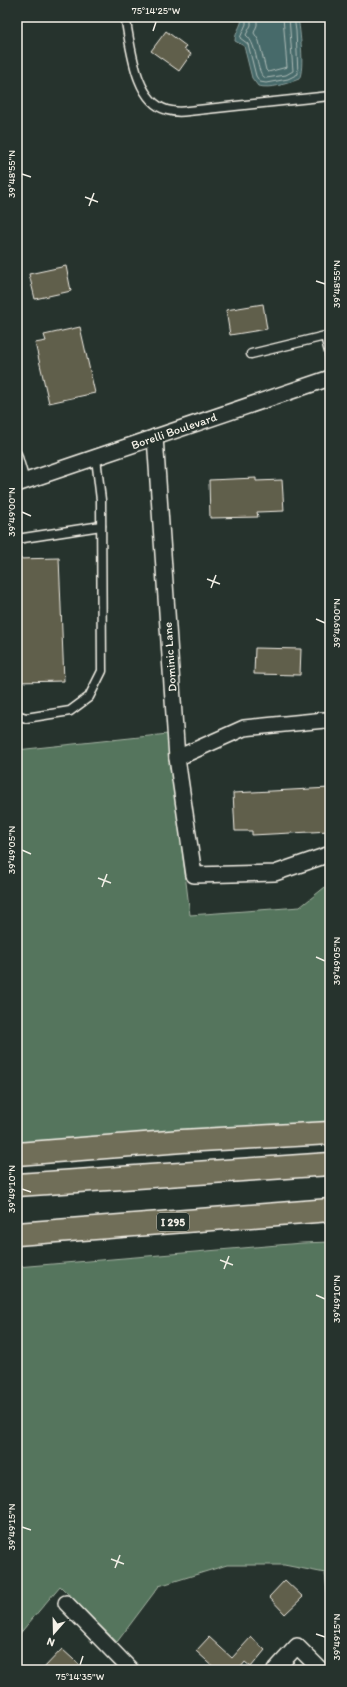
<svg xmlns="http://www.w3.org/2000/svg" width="347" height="1687" viewBox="0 0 347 1687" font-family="Itim,sans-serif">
  <rect width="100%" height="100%" fill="#26332d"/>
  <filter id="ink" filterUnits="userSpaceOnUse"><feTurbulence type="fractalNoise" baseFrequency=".025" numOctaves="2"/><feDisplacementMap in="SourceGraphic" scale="8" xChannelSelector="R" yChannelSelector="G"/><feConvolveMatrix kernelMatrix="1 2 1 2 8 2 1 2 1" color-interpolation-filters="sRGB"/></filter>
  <g filter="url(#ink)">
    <g fill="#54745d" stroke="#a4b2a2">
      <polygon points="168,734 190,915 300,907 330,883 330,1129 17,1149 17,750"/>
      <polygon points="330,1242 330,1620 325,1573 284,1565 227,1565 159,1586 117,1642 60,1586 17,1637 17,1267 302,1243"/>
    </g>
    <path fill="#466a6b" stroke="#8ca09d" d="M242,17H298C300,30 305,69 299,79C286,84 271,89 258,86L252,78L244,46L235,41C235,32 242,26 242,17Z"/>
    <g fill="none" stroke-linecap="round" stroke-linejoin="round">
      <g stroke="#aebbb6" stroke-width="1">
        <polyline points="246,17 246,24 240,38 248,44 256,76 260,82 266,83 288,79 298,74 296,31 294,17"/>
        <path d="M251,17V25L246,35C259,46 255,74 266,78L286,75L293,71L289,17"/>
        <polyline points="257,17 257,25 254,33 259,41 266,70 268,72 287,67 283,17"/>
      </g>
    </g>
    <g fill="#615e4b" stroke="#f4f1e8">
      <polygon points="166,31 186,46 184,49 191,54 179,71 151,51"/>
      <polygon points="66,266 71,291 35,299 29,274"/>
      <polygon points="263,304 267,329 230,335 226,310"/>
      <polygon points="80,327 95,393 49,403 35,343 46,341 44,335"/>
      <polygon points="256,478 256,481 282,480 284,511 257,512 258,517 210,518 209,480"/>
      <polygon points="59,558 64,681 17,682 17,559"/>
      <polygon points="255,648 301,649 300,675 254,674"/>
      <polygon points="330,788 330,831 252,835 252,831 235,831 233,793"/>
      <polygon points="285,1580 303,1597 285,1614 269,1597"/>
      <polygon points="209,1637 232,1658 251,1637 265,1650 251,1667 245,1662 241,1667 244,1670 217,1670 196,1651"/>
      <polygon points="62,1649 85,1670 42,1670"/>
    </g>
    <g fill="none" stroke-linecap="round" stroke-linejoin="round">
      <g stroke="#f4f1e8" stroke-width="11">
        <g id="service">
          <path d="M125,17C131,45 134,101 167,110C174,112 181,112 188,111L330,96"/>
          <polyline points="251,354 325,336 330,356"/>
          <polyline points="17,454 25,481"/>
          <polyline points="17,539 101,526"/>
          <polyline points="17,715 26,718 70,711 89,697 102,671 101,500 96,458"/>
        </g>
      </g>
      <g stroke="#f4f1e8" stroke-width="18">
        <g id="minor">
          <polyline points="155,437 177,758 194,875 275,873 330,854"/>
          <polyline points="17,484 330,378"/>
          <polyline points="177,758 244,728 325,720 330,722"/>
          <polyline points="66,1603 131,1670"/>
          <polyline points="275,1670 297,1646 321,1670"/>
        </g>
      </g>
      <g stroke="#f4f1e8" stroke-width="25">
        <g id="motorway">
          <polyline points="17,1154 182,1141 330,1133"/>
          <polyline points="17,1185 330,1164"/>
          <polyline points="17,1234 330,1210"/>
        </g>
      </g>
      <use href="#service" stroke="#26332d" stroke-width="8"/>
      <use href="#minor" stroke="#26332d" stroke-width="15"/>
      <use href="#motorway" stroke="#706e59" stroke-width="22"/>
    </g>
  </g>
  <path fill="none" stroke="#f4f1e8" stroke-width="1.5" d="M153,31L156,22M22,174L31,177M85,197L98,202M89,206L94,193M316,281L325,284M22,512L31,516M207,579L220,584M211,588L216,575M316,619L325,623M22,850L31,854M98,878L111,883M102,887L107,874M316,957L325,961M22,1189L31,1192M220,1260L233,1265M224,1269L229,1256M316,1295L325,1299M22,1527L31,1530M111,1559L124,1564M115,1568L120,1555M316,1634L325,1637M80,1665L83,1656"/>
  <g text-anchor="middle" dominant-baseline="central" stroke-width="3.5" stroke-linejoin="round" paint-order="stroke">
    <rect fill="#26332d" stroke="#b6b8b0" stroke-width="1" x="157" y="1213" width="32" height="18" rx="3"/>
    <g font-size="11" font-weight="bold" fill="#f4f1e8">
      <text x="173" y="1222">I 295</text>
    </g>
    <g font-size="12" fill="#f4f1e8" stroke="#26332d">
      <text transform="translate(174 431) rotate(-19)">Borelli Boulevard</text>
      <text transform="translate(170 657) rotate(-94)">Dominic Lane</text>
    </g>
  </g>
  <rect width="347" height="1687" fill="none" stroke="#26332d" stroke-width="44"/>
  <g transform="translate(54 1633) rotate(200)" stroke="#26332d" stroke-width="3" paint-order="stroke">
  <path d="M0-3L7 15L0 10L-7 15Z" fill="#f4f1e8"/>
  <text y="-6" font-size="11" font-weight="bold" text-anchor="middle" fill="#f4f1e8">N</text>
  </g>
  <rect x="22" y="22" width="303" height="1643" fill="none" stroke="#f4f1e8" stroke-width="1.5"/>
  <g font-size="10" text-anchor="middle" fill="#f4f1e8">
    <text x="156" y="14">75°14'25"W</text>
    <text transform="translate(11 174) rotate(-90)" y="4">39°48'55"N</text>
    <text transform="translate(336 284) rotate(-90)" y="4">39°48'55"N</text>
    <text transform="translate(11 512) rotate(-90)" y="4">39°49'00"N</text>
    <text transform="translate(336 623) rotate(-90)" y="4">39°49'00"N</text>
    <text transform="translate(11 850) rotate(-90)" y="4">39°49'05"N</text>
    <text transform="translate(336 961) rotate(-90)" y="4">39°49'05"N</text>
    <text transform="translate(11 1189) rotate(-90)" y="4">39°49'10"N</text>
    <text transform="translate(336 1299) rotate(-90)" y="4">39°49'10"N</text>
    <text transform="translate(11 1527) rotate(-90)" y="4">39°49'15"N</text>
    <text transform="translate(336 1637) rotate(-90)" y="4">39°49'15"N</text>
    <text x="80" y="1680">75°14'35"W</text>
  </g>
</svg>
